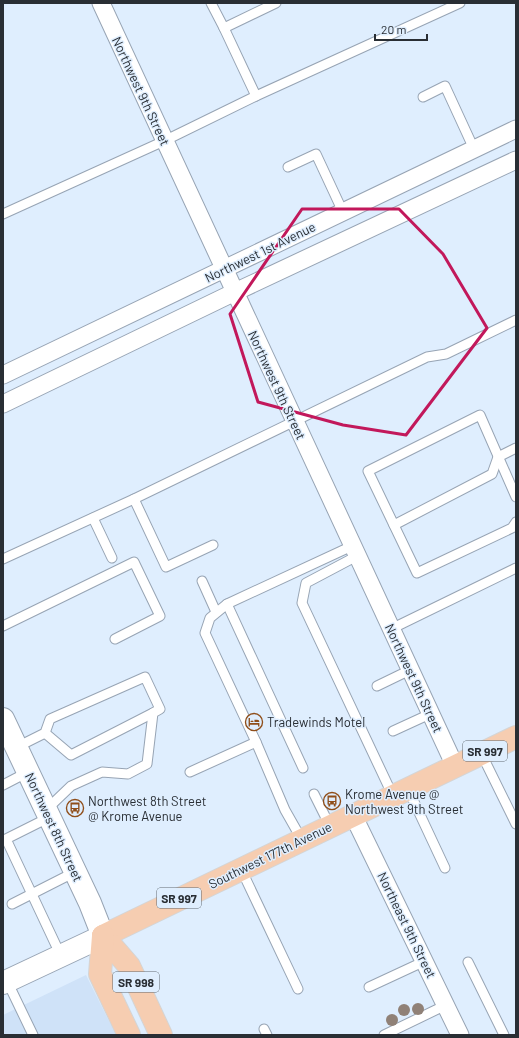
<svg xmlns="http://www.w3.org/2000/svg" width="519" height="1038" viewBox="0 0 519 1038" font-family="Barlow,sans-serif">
  <rect width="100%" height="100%" fill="#dfeefe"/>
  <polygon fill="#cfe2f8" points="86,975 116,1035 3,1035 3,1015"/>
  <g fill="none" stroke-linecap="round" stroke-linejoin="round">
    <g stroke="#97a4b4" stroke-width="11">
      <g id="lane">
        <polyline points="211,3 224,28 276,3"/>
        <polyline points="256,96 460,3"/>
        <polyline points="423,97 445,86 474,149"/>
        <polyline points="288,167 316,154 343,212"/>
        <polyline points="3,214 164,141 256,96 224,28"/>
        <polyline points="516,497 480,415 368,471 417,573 512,528 516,522"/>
        <polyline points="134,499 166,567 213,545"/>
        <polyline points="93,518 112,558"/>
        <polyline points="394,525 492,474 498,457 516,448"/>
        <polyline points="357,556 306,583 302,603 393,796"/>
        <polyline points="3,559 134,499 427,357 446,354 516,320"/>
        <polyline points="202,581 216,612"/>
        <polyline points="227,604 303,768"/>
        <polyline points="3,626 134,562 160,616 115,639"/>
        <polyline points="391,629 516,568"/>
        <polyline points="377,686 410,670"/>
        <polyline points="393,731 430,714"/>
        <polyline points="45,733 71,755 153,713"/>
        <polyline points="256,742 205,633 210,618 227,604 352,546"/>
        <polyline points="17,747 45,733 50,719 145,677 160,709 153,713 147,764 128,774 102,772 71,786 46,810"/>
        <polyline points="481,753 516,824"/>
        <polyline points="190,772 256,742 285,810 302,840"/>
        <polyline points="3,785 28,772"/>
        <polyline points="408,789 445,868"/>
        <polyline points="314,794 330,826"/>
        <polyline points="50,817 6,839 61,956"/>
        <polyline points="241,869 298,989"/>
        <polyline points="12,904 75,872"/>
        <polyline points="468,962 504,1035"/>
        <polyline points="7,981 33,1035"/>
        <polyline points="369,987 425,961"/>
        <polyline points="264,1029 267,1035"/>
        <polyline points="384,1035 446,1005"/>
      </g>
    </g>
    <g stroke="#97a4b4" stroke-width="19">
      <g id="street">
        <polyline points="101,3 455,766"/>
        <polyline points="3,375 516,129"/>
        <polyline points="3,404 235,292 516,160"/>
        <polyline points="353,815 460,1035"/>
      </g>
    </g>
    <g stroke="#97a4b4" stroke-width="24">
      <polyline id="secondary" points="3,719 90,903 103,936 3,983"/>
    </g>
    <g stroke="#d4d5d6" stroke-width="24">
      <g id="highway">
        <polyline points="103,936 516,737"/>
        <polyline points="103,936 129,966 161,1035"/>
        <polyline points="103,936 100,974 129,1035"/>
      </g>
    </g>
    <use href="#lane" stroke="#fff" stroke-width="9"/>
    <use href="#street" stroke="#fff" stroke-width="17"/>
    <use href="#secondary" stroke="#fff" stroke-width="22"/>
    <use href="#highway" stroke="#f6cdb1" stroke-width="22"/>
  </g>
  <g fill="#908177">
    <circle cx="418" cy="1009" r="6"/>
    <circle cx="404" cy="1010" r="6"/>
    <circle cx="392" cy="1020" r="6"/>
  </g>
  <path fill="none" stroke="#c2185b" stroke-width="3" stroke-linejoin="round" d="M302,209H399L443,254L487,328L406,435L343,425L258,402L230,314Z"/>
  <defs>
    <g id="hotel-ring" transform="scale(0.9)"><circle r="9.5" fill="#dfeefe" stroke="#8f4e1a" stroke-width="1.5"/><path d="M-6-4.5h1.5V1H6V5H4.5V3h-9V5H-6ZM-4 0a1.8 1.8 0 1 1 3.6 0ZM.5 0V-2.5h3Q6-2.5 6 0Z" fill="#8f4e1a"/></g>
    <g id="bus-ring" transform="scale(0.9)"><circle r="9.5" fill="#dfeefe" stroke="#8f4e1a" stroke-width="1.5"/><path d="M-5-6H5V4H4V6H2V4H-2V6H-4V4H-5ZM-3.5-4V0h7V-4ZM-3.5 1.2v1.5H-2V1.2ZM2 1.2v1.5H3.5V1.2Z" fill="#8f4e1a"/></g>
  </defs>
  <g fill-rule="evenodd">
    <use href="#hotel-ring" x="254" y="722"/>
    <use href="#bus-ring" x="332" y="801"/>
    <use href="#bus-ring" x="75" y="808"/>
  </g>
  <g text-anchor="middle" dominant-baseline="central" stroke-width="3" stroke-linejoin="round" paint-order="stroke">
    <g fill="#dfeefe" stroke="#606871" stroke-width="1">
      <rect x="463" y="741" width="44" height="20" rx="3"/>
      <rect x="157" y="888" width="44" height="20" rx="3"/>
      <rect x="113" y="972" width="46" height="20" rx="3"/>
    </g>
    <g font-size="12" font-weight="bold" fill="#292e34">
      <text x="485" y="751">SR 997</text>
      <text x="179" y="898">SR 997</text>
      <text x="136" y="982">SR 998</text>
    </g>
    <g font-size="13" fill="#292e34" stroke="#dfeefe">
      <text transform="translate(141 91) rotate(65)">Northwest 9th Street</text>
      <text transform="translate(260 252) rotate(-26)">Northwest 1st Avenue</text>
      <text transform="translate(277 385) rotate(65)">Northwest 9th Street</text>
      <text transform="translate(414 678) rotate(65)">Northwest 9th Street</text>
      <text transform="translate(54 827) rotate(65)">Northwest 8th Street</text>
      <text transform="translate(270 855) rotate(-26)">Southwest 177th Avenue</text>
      <text transform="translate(407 925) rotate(64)">Northeast 9th Street</text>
    </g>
    <g font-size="13" fill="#292e34" stroke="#dfeefe" text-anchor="start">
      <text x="267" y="722">Tradewinds Motel</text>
      <text x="345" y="794">Krome Avenue @<tspan x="345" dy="15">Northwest 9th Street</tspan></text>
      <text x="88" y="801">Northwest 8th Street<tspan x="88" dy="15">@ Krome Avenue</tspan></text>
    </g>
  </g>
  <rect width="519" height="1038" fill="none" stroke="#292e34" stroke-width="8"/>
  <path d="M375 34v6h52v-6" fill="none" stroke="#292e34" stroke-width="2"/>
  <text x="381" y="34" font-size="12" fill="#292e34" stroke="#dfeefe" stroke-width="3" paint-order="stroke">20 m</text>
</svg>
